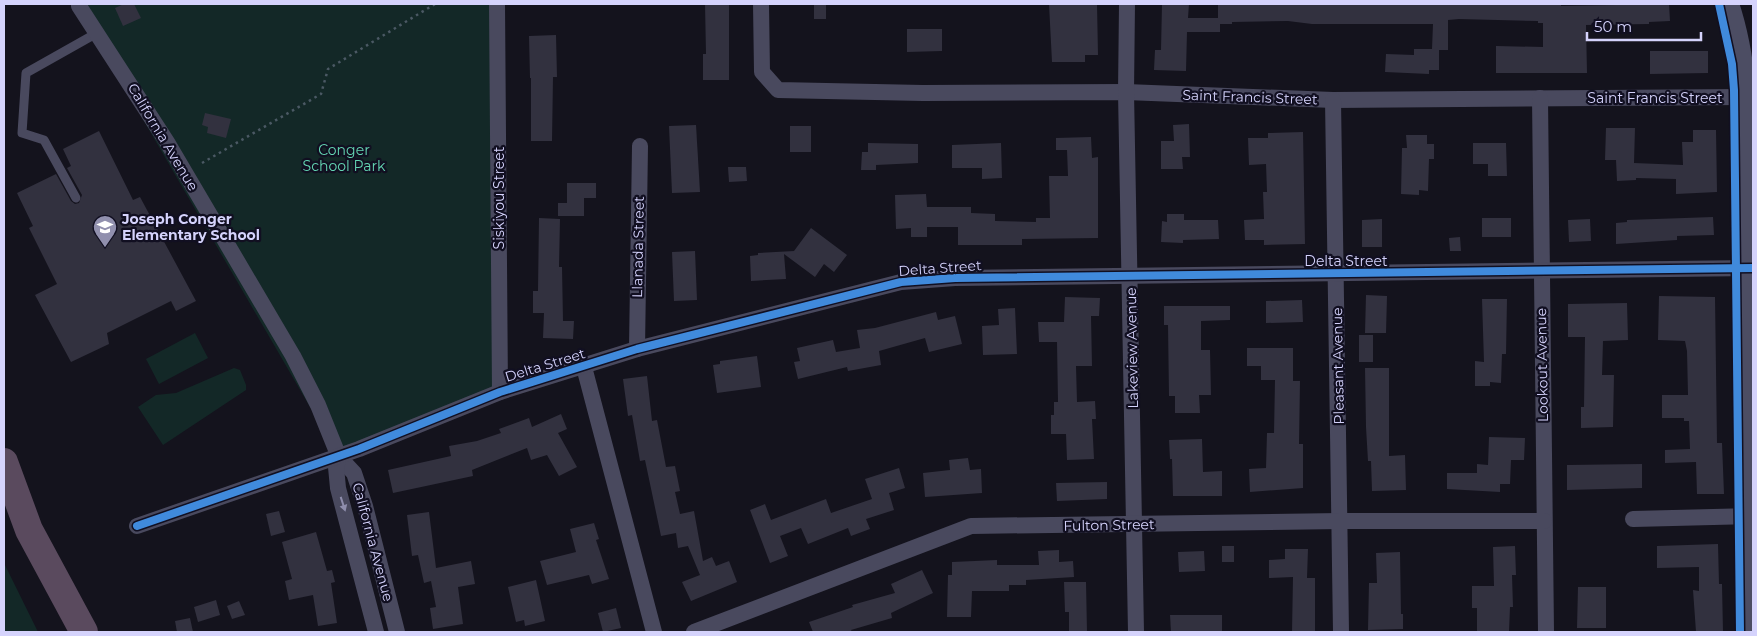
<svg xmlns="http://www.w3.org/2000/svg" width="1757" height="636" viewBox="0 0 1757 636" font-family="Montserrat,sans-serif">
  <rect width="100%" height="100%" fill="#14131d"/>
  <g fill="#132827">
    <polygon points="76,4 497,4 500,392 339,457"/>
    <polygon points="195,333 208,358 159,384 146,359"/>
    <polygon points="234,368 240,370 246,385 246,390 163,445 138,407 156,395 176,393"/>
    <polygon points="4,563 38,632 4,632"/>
  </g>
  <g fill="#32313f">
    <polygon points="124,4 134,4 141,18 123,26 115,8"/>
    <polygon points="705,4 729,4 729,80 703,80 703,54 706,54"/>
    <rect x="814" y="4" width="12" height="15"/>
    <polygon points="1049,4 1097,4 1098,55 1085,55 1085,62 1052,62"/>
    <polygon points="1162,4 1189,4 1188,18 1218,18 1218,4 1561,4 1561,6 1669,4 1670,21 1649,22 1649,24 1586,25 1587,73 1496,73 1496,46 1543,47 1543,23 1538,23 1538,21 1459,19 1448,20 1448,50 1439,50 1439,70 1429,70 1429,74 1385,72 1386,54 1414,55 1414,49 1432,49 1433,24 1312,24 1288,21 1232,22 1232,24 1220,24 1220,32 1187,32 1186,71 1154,70 1155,50 1161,50"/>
    <polygon points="907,29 942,29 942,51 907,52"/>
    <polygon points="556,35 557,77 553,77 552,141 531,141 531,78 530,78 529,36"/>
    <polygon points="1650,51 1708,51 1708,73 1650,74"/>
    <polygon points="205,113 231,119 226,138 207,133 208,127 202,125"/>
    <polygon points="1189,124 1190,157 1182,157 1183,169 1161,169 1161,141 1174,141 1173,125"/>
    <polygon points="696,125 700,192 672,193 669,126"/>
    <rect x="790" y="126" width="21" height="26"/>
    <polygon points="1606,128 1635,128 1634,163 1683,165 1682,142 1693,142 1693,130 1716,130 1717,192 1676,194 1676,179 1636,178 1636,180 1617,181 1616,160 1605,160"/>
    <polygon points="99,131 133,200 140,197 196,301 176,311 171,301 107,333 109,344 71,362 35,295 57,284 29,228 33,226 17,193 56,174 71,201 75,204 79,203 82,195 67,168 71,166 63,149"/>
    <polygon points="1303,132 1305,244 1264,245 1264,240 1245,240 1244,220 1264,219 1263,192 1267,192 1266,164 1249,165 1248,138 1268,138 1268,133"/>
    <polygon points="1406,135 1427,135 1427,144 1434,144 1434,159 1429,159 1428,191 1419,190 1419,195 1401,194 1402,148 1407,148"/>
    <polygon points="1091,137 1092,158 1098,157 1098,238 1022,239 1022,245 958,245 958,227 927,227 927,237 911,237 911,228 896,229 895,195 926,194 927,207 971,207 971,213 995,214 995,221 1036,222 1036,218 1050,218 1049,176 1068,176 1067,150 1056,150 1056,138"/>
    <polygon points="868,143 918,144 918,163 876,165 876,170 861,170 862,152 868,152"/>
    <polygon points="1001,143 1002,178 982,179 982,168 952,168 952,145"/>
    <polygon points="1473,143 1506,143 1507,176 1488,176 1488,164 1473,164"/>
    <polygon points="728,167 746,167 747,181 729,182"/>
    <polygon points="567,183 596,183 596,198 584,198 584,216 558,216 558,203 567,203"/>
    <polygon points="1167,214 1184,214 1184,220 1218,220 1219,239 1183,240 1183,243 1161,242 1162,221 1167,222"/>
    <polygon points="1713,217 1714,235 1677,236 1677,240 1616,244 1616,223 1627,222 1627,220"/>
    <polygon points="539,218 560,219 559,267 562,267 563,321 574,321 573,339 543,338 544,313 533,313 533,291 538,291"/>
    <rect x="1482" y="218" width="29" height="19"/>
    <polygon points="1382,219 1382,247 1362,247 1362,220"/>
    <polygon points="1590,219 1591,241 1569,242 1568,220"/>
    <polygon points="811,228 847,255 834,272 824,264 815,277 784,254 786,279 751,281 750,256 758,255 758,253 794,251"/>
    <polygon points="1460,237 1461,251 1450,251 1449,238"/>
    <polygon points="695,251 697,300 674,301 672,252"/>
    <polygon points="1366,295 1387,296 1386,333 1365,333"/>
    <polygon points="1659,296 1715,297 1717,443 1722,443 1724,494 1697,494 1696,462 1665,463 1665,450 1690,449 1689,421 1684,421 1684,418 1662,418 1662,395 1688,395 1687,351 1685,341 1658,340"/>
    <polygon points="1065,297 1100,298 1099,316 1091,316 1092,366 1076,366 1077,402 1095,401 1096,419 1092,419 1094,459 1067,460 1066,434 1051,434 1051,415 1054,415 1054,402 1058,402 1057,342 1039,342 1038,322 1064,322"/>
    <polygon points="1482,299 1507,299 1506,354 1502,354 1501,383 1490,382 1490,386 1475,386 1475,361 1484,362"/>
    <polygon points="1302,300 1303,322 1266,323 1266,301"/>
    <polygon points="1627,303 1628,340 1603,341 1602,375 1614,375 1613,427 1581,428 1581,407 1584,407 1585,337 1568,337 1568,304"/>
    <polygon points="1164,306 1230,306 1230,320 1201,321 1201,350 1210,350 1211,395 1199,395 1200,413 1175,413 1175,396 1169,396 1168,325 1164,325"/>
    <polygon points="1015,308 1017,354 983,355 982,326 999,325 998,309"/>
    <polygon points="936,312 938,320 955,316 962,344 929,352 925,338 879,351 881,365 848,371 847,367 798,379 794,362 800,361 797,348 833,340 836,352 860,348 857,330 875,328"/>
    <rect x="1359" y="335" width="14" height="27"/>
    <polygon points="1247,348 1293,348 1293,381 1300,381 1299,444 1303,444 1303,488 1250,492 1249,469 1266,468 1267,433 1274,433 1275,380 1261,380 1261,366 1247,366"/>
    <polygon points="757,356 761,387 717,393 713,365 720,364 720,361"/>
    <polygon points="1365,368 1389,368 1389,456 1405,455 1406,490 1372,491 1371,461 1368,461 1366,427"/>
    <polygon points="647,376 652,421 657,420 666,467 675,466 680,491 675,492 680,514 694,511 703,561 712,557 716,566 729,561 737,582 691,601 682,582 700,575 688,546 678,548 676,533 661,536 645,460 640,461 632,415 628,416 623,379"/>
    <polygon points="561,414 567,429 558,433 577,467 559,476 547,455 531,460 527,448 472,470 473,476 393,493 388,470 451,456 449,446 477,441 501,433 499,429 529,418 532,427"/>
    <polygon points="1489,437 1525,438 1524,460 1511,460 1510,484 1500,484 1500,492 1447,489 1447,473 1477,473 1477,464 1488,465"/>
    <polygon points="1202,439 1203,472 1222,471 1222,496 1173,496 1172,459 1170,459 1169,440"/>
    <polygon points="968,458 970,470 981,469 982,493 925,497 923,473 950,470 949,460"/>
    <polygon points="1642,464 1642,488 1567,490 1567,465"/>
    <polygon points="899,468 905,488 889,493 894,510 866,519 870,529 851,536 848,528 808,544 801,528 780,536 788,556 770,563 750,510 765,504 771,520 826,499 831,513 872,499 865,479"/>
    <polygon points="1107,482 1107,499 1057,501 1056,483"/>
    <polygon points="279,511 285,532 271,536 266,514"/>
    <polygon points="429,512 436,568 471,561 475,584 458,587 463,624 433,629 430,608 436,607 431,581 424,583 418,555 412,556 407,515"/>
    <polygon points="594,523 599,539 596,540 609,579 592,584 589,575 547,585 540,561 576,552 570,529"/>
    <polygon points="316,532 327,571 332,570 335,582 331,583 337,623 318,626 313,595 289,600 285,581 292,579 282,542"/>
    <polygon points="1718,544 1719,584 1722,584 1723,632 1696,632 1693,590 1699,591 1699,567 1657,568 1657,546"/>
    <rect x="1222" y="546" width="12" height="16"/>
    <polygon points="1515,546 1516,575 1512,575 1513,607 1510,607 1509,632 1477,632 1477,608 1472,608 1472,586 1494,586 1493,547"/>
    <polygon points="1285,549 1308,549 1307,578 1315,578 1315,632 1292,632 1293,577 1269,578 1269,560 1285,559"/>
    <polygon points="1059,550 1059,562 1073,561 1074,577 1026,580 1026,585 1009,585 1009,591 972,591 971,617 947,617 948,575 952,575 952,562 997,560 997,565 1039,565 1038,551"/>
    <polygon points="1204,551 1205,571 1179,572 1178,552"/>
    <polygon points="1400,552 1401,614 1403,614 1403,629 1368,630 1369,583 1377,583 1376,553"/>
    <polygon points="922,570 933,593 891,613 892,618 851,630 852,632 813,632 809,622 853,607 852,605 895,593 891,584"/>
    <polygon points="536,580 545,621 525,626 524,620 516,622 508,587"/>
    <polygon points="1064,582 1086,582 1087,632 1069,632 1069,612 1065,612"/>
    <polygon points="1578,587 1606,587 1606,628 1577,628"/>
    <polygon points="216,600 220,615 198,622 194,607"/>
    <polygon points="239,601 245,615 232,619 227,606"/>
    <polygon points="616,608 621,628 603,632 598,613"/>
    <polygon points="1170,615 1222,615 1222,632 1171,632"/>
    <polygon points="190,618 193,632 177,632 175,621"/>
  </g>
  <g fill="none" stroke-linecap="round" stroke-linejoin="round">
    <polyline stroke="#4b5964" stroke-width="2.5" stroke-dasharray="2.5 4" stroke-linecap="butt" points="202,163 321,94 328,69 435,4"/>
    <polyline stroke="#49495e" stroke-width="9" points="76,198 44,140 22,133 26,73 97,33"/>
    <g stroke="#49495e" stroke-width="16">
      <polyline points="497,4 500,392"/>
      <polyline points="761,4 762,72 778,90 923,93 1126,92 1333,100 1745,97"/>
      <polyline points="1127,4 1126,92 1136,632"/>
      <polyline points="79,6 167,142 293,356 318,405 339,457 354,473 365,506 397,632"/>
      <polyline points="1540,98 1546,632"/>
      <polyline points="1333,100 1341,632"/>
      <polyline points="637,349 640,146"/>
      <polyline points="584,367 654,632"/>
      <polyline points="339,457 336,467 338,488 376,632"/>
      <polyline points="1633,519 1753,516"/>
      <polyline points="137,526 359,449 500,392 637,349 901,282 955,278 1753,268"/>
      <polyline points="694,632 971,526 1341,521 1544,521"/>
    </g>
    <path stroke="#4c4d63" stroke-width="24" d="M1727,4C1750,72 1746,146 1748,217C1750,355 1745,494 1748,632"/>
    <polyline stroke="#5a4a5e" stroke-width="28" points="4,462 29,530 84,632"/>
    <g stroke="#110f21" stroke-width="11">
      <g id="cycleway">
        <polyline points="1719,4 1732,64 1734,90 1740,632"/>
        <polyline points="137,526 359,449 500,392 637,349 901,282 955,278 1753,268"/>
      </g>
    </g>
    <use href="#cycleway" stroke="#408adc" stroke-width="8"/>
  </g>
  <defs><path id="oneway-solid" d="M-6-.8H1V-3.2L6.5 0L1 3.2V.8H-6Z" transform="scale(1.25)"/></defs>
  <use fill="#8f8ead" href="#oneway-solid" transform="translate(343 504) rotate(72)"/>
  <defs>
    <g id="school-pin" transform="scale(1.25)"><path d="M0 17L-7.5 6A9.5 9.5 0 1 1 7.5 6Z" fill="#9190ae" stroke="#110f21"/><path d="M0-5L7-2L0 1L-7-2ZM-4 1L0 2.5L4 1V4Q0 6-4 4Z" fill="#fff"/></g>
  </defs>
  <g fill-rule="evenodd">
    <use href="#school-pin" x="105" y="227"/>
  </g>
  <g text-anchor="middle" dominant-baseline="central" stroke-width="4.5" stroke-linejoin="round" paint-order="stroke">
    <g font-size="14" fill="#d5d3fc" stroke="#110f21">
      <text transform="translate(1250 97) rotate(2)">Saint Francis Street</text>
      <text x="1655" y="98">Saint Francis Street</text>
      <text transform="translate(163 137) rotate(59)">California Avenue</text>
      <text transform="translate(499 198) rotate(-90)">Siskiyou Street</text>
      <text transform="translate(638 247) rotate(-89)">Llanada Street</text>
      <text x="1346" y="261">Delta Street</text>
      <text transform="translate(940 268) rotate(-4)">Delta Street</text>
      <text transform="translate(1132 348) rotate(-91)">Lakeview Avenue</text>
      <text transform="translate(545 365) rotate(-17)">Delta Street</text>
      <text transform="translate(1542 365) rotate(-91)">Lookout Avenue</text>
      <text transform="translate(1338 366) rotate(-91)">Pleasant Avenue</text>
      <text transform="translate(1109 525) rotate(-1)">Fulton Street</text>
      <text transform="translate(373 542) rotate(75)">California Avenue</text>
    </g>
    <g font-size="14" fill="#64d6b3" stroke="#110f21">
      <text x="344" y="150">Conger<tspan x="344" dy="16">School Park</tspan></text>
    </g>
    <g font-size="14" font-weight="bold" fill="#d5d3fc" stroke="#110f21" text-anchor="start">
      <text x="122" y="219">Joseph Conger<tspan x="122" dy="16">Elementary School</tspan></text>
    </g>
  </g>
  <rect width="1757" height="636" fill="none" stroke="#d5d3fc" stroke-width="10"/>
  <path d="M1587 32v8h114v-8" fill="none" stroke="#d5d3fc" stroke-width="2.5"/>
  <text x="1594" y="32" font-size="15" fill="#d5d3fc" stroke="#110f21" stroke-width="4" paint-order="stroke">50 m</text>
</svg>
